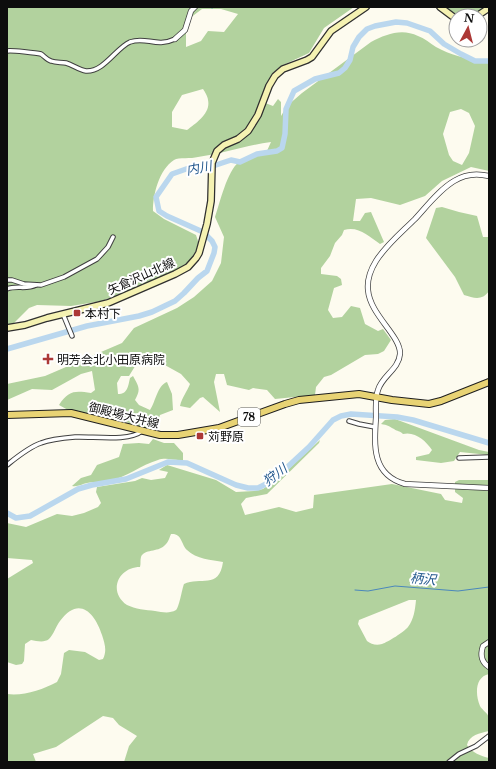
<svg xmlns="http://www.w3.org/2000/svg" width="496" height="769" viewBox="0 0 496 769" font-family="'Libre Baskerville','Noto Sans JP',serif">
  <rect width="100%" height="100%" fill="#fdfbef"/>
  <g fill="#b2d29e" fill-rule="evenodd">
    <path d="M7,7H354L324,28L309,53L281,66L272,74L260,101L273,106L278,99L281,102V116L287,106L302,93L371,42C386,34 402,28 418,36C424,38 430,43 436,47C453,56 470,61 489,59V171L471,167L442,181L425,196L400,205L371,198L356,199L353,221H360L365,213L371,212L384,242L380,244C368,236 359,226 344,230L342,235L335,243L330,256L321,268V274L337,276L341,279L342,285L334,288L328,310L333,318L342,317L351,306L360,308L365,324L378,331L383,329L391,340L384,351L378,354L365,355L331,375L324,377L316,387L315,395L275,399L267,390L253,388L249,390L227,385L224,374H216L214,382L220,412L203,397L200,398L190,408L180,406C182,397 187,392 190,384L181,374L163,364L157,363L147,360L137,363L129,376H121L117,383L118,394C128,394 128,386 130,378L133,376C139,387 141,389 135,400L139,405L150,410C156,401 157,386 167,382L172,394L173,410L160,415L156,427L152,429H144L116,418L68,410L59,405C69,390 75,391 91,393L95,390L92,371L81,374L52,390L32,389L7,400V384L45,376L122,343L134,328L177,308L194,297L212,281L221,263L224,237L215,217C220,203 227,171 239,162C246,157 257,155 266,153L271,142C248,145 222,154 198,157C191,159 179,157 174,160C159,170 153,194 153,211L164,219L196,235L199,244L192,259L179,270L102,301L71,306L37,305L29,308L13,324H7ZM202,9H221L238,14L224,32L208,31L201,41L186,47V30L190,18ZM203,89C205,92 208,97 208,100C211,113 196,123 187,130L172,127V112L182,95ZM461,109L469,113L475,126L469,153L462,165L453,161L449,155L443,134L450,112Z"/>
    <polygon points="445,7 484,7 474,15 457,15"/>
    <path d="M442,207L459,212L477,216L483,237H489V291C482,301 474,298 464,295L455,277L426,238L436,208Z"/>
    <path d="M395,419L479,450L489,452V455L460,452L454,461L441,463L416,460V457L429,454L432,450C426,441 415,431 403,434C399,430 398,432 394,429C388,426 388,425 381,424L385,420Z"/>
    <path d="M153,439L164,443H174L183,453V460C174,461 167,457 158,460C141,465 127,477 109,481C102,483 94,481 87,483C82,484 78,487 72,486L81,478L91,475L97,465L119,457L123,444L139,443L149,444Z"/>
    <path d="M320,440L319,443L267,494L246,498L241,504L245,515L279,507L296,512L313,508L314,495L392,484L441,494L445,500L462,503L463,498L455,492V482L459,480H489V674C475,677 475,694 480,706C482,710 488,713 489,718C490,722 489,727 489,731C480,733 469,735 467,745C472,753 481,756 489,758V762H124L129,746L137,736L119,725L113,718L103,716L56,747L33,754L36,762H7V694C24,696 42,690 57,682L61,674L64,653L69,650L85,652L99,660L103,659C107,651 105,644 102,635C95,613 79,595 60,621C56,626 54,634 49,639C44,643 37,641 31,640L25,644L24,661L22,664L16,665L7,662V579L33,563L32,560L7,558V523L26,527L57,514L72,516L84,513L98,507L101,503L96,492L97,487L135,481L142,478L151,480L165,478L168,472L159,470L167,465L216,480L236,492L254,491L263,489L281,476ZM171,534C182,533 181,544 187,550C196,559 212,560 223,562C219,590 200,576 184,584C182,589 179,608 176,610C169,614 162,612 155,611C146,610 135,609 127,605C107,591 119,567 140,567C141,564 140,560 141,557C144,549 158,552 164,546C168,543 169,539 171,534ZM409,600H416C415,610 414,619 408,627C404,632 388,642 382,644C376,646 371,644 367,641L358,624L359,620Z"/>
  </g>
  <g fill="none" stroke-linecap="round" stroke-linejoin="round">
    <g stroke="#4a87bc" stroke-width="1">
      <polyline points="212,8 215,7"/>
      <polyline points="355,590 368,591 395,586 458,591 489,587"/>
    </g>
    <g stroke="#bad7ee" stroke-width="5.5">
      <polyline points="7,349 87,326 139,316 152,312 175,301 184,293 198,278 207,271 214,253 215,247 212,241 203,232 167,216 159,211 156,197 172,174 189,168 201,170 231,160 240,162 257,154 277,151 282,148 285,134 286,109 294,91 315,79 339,73 345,68 350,60 353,47 359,37 367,29 375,26 396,22 407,23 430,31 444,44 461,54 475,61 489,61"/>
      <polyline points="7,513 16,518 30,516 78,489 92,485 126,479 168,462 187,463 236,485 248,488 258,488 266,484 282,472 309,447 333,420 341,416 351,414 397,417 413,420 489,443"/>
    </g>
    <g stroke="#404040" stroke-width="5.5">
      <g id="minor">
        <path d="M7,51C11,50 37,53 41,54C44,56 47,60 51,61C56,63 61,62 66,63C73,65 79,70 86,71C104,72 116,48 130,42C146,36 156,48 175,39"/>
        <polyline points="7,280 12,280 24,284 41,285 64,277 97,259 108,247 113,237"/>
        <path d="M7,289C17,285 26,290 36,285"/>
        <polyline points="63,314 72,336"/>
        <polyline points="349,421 359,424 375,427"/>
        <polyline points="459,458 489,457"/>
        <path d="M7,465C17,457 29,447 41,443C51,439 63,438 75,437C92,436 129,442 142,431"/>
        <polyline points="449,762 459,754 476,746 489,736"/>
      </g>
    </g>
    <g stroke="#404040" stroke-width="6">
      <g id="tertiary">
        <polyline points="175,39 185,30 191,11 195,7"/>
        <path d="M489,176C477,173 465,174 454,181C439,190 427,206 415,219C402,232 386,245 376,261C371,269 367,280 368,290C370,315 401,336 400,354C399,369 382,376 378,390C375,398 376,409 376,417C374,446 372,475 405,484L489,488"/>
        <path d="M489,642L483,646C480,655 481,662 489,667"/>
      </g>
    </g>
    <g stroke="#2f2f2f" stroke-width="8">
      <g id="secondary">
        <polyline points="440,7 456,19"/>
        <polyline points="477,16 489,8"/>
        <polyline points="7,328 25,325 47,318 108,303 175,274 188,267 196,258 199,253 207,224 211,201 212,163 217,151 224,145 238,139 248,131 258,115 269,86 275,76 283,69 307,60 312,57 331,31 366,7"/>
      </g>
    </g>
    <g stroke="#1e1e1e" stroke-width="8">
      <polyline id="primary" points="7,415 71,413 160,435 178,435 219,428 285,404 299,400 359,394 392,400 429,404 441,401 489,382"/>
    </g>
    <use href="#minor" stroke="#fff" stroke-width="3.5"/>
    <use href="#tertiary" stroke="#fff" stroke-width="4.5"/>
    <use href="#secondary" stroke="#f5f2b2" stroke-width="5.5"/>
    <use href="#primary" stroke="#e8d374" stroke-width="6"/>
  </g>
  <g fill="#ac3836" stroke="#fff" stroke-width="1.5">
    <rect x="73" y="309" width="8" height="8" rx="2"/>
    <path d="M46 353h4v4h4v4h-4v4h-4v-4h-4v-4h4z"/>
    <rect x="196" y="432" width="8" height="8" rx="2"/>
  </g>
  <g text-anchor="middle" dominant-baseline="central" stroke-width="4" stroke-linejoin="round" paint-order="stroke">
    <rect fill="#fff" stroke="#565656" stroke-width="1" x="238" y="408" width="22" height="18" rx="3"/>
    <g font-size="11" font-weight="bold" fill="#0d0d0d">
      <text x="249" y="417">78</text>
    </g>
    <g font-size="12" fill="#0d0d0d" stroke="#fff">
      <text transform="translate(141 276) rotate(-24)">矢倉沢山北線</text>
      <text transform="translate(124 415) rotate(14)">御殿場大井線</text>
    </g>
    <g font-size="12" fill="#0d0d0d" stroke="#fff" text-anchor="start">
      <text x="85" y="313">本村下</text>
      <text x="57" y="359">明芳会北小田原病院</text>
      <text x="208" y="436">苅野原</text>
    </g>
    <g font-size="13" font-style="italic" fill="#265a8f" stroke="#fff">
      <text transform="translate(199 168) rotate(-11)">内川</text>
      <text transform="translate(275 475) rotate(-37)">狩川</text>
      <text transform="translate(423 579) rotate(5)">柄沢</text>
    </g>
  </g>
  <rect width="496" height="769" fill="none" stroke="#0d0d0d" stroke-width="16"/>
  <g transform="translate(468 28) rotate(7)"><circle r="19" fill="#ffffff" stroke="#9e9e9e"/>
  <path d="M0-3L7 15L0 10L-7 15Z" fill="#ac3836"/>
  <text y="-6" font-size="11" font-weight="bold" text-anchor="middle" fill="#0d0d0d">N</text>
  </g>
</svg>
